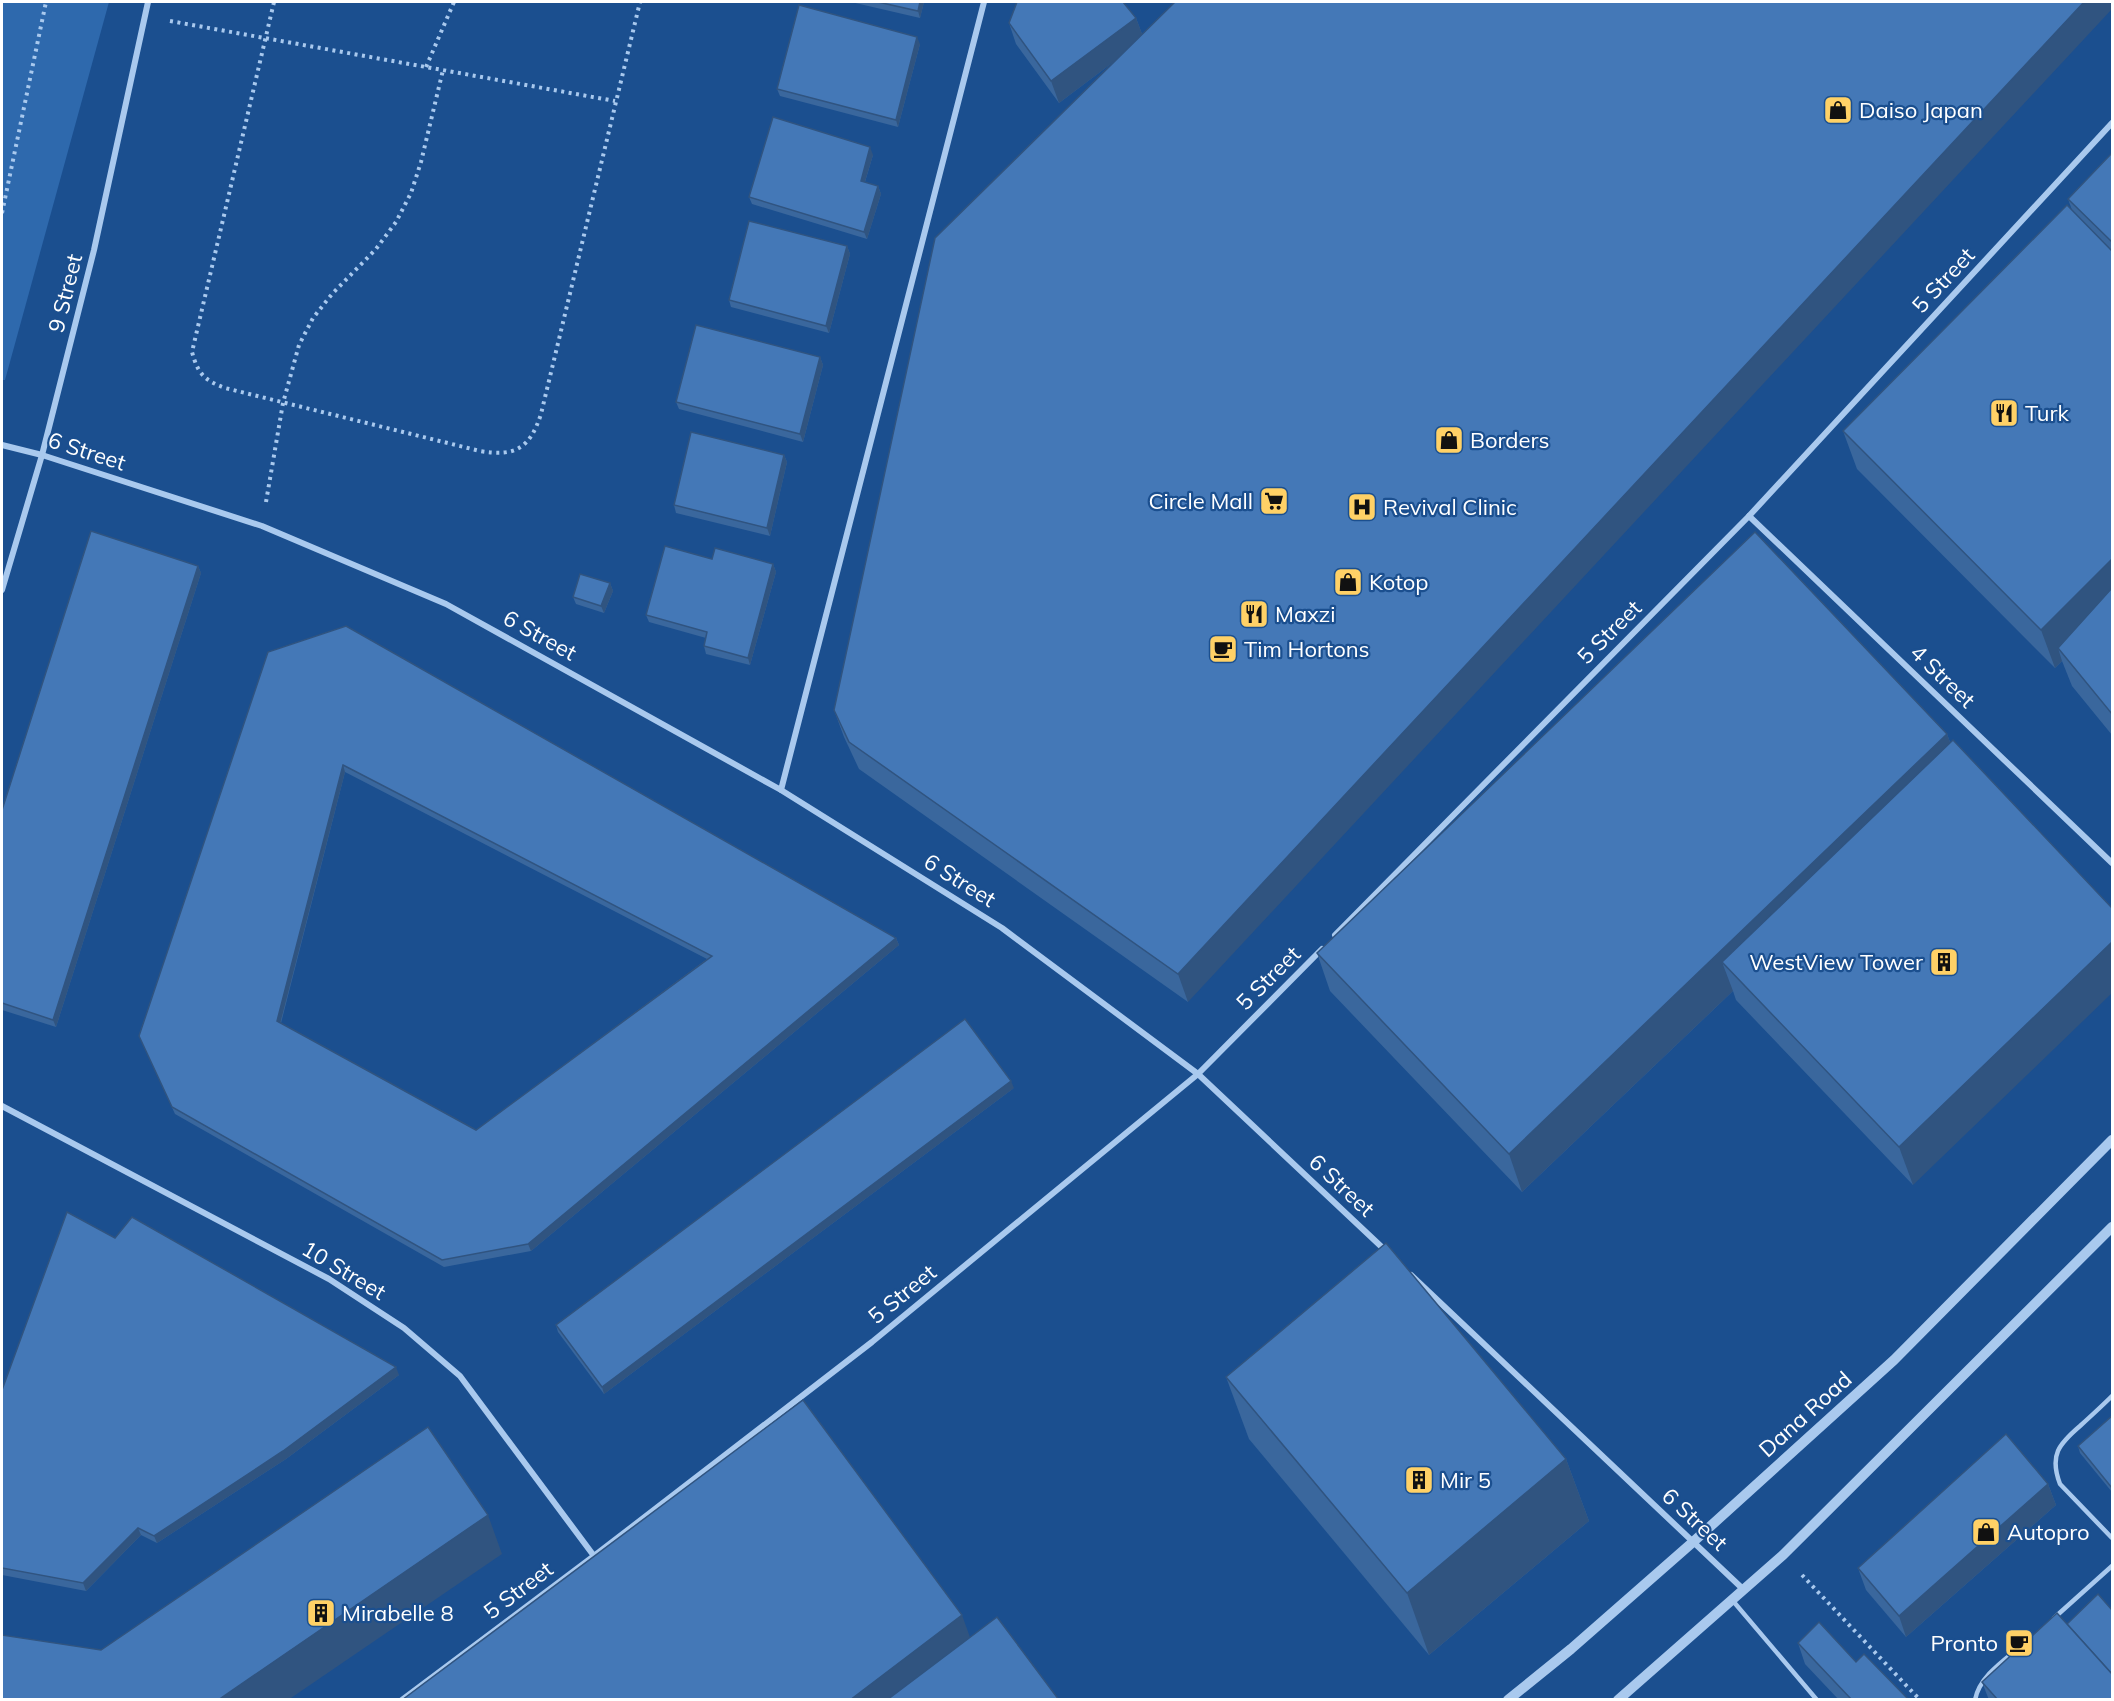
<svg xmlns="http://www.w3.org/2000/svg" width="2114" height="1701" viewBox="0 0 2114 1701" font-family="Mulish,sans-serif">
  <rect width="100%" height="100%" fill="#1b4f8f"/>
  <polygon fill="#2e69ad" points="2,2 109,2 5,380 2,380"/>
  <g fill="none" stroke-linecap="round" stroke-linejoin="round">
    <g stroke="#a9c9ee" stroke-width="4" stroke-dasharray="3 4.5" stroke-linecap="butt">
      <path d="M274,2L192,352C198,374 204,380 225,388L480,451C516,457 530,448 541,414L640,2"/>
      <polyline points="170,21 615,101"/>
      <polyline points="426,67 454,2"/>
      <polyline points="2,213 46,2"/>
      <polyline points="266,502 283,403 299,345 313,318 332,294 376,249 396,222 411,193 421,162 443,70"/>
      <polyline points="1802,1575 1920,1700"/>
    </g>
    <g stroke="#a9c9ee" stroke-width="4.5">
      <path d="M2112,1396C2102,1406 2091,1416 2080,1426C2059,1444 2049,1455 2060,1484L2112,1538"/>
      <polyline points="1733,1601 1817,1700"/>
      <polyline points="2054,1618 2112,1566"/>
      <path d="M1975,1700C1980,1674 2008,1658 2027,1641"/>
    </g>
    <g stroke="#a9c9ee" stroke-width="6">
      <polyline points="2,445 42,455 262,526 446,604 781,790 1002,928 1198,1074 1386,1251"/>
      <polyline points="1749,516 2112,863"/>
      <polyline points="2,590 42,455 94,250 148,2"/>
      <polyline points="781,790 984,2"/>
      <polyline points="1335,935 1749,516 2112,123"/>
      <polyline points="2,1106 329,1279 404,1328 460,1376 594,1556"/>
      <polyline points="1411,1275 1744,1590"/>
      <polyline points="402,1700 594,1556 872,1342 1198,1074 1322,949"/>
    </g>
    <g stroke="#a9c9ee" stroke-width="10">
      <polyline points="1508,1700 1571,1649 1693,1542 1894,1360 2112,1140"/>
      <polyline points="1618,1700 1783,1555 2112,1227"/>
    </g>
  </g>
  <g fill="#3a679d" fill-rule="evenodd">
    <polygon points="851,2 924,2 920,18"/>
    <polygon points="1136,18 1142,34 1188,1002 859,769 844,737 834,710 1116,60 1059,103 1016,44 1009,23"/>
    <polygon points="920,44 898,127 780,96 777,89"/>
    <polygon points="2112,153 2112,735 2072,686 2062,661 2055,668 1857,469 1843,431 2072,210 2068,199"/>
    <polygon points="873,155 865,182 878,186 881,194 867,239 752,204 749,197"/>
    <polygon points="847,246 850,254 829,333 731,307 729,300"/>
    <polygon points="820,357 823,365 803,442 679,409 676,402"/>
    <polygon points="784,455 787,462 770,536 676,513 674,505"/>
    <polygon points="712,559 773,564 776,572 750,665 706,654 704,646 706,638 649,622 646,615"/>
    <polygon points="198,566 201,573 56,1027 2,1010 2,810"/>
    <polygon points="610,583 613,591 604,613 576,604 573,597"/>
    <path d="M268,652L896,938L899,945L531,1251L444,1267L175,1114L139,1036ZM345,772L707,959L476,1130L281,1023Z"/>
    <polygon points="1947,734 1950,742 1913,1185 1736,1000 1733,991 1522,1192 1330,991 1317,953"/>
    <polygon points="1014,1088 604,1394 558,1332 556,1325"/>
    <polygon points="115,1238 399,1375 286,1459 157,1543 141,1535 86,1591 2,1575 2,1390"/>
    <polygon points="1226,1377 1566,1459 1589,1521 1429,1655 1249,1439"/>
    <polygon points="2112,1416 2112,1492 2080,1453 2078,1446"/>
    <polygon points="2048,1484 2056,1505 1906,1637 1866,1590 1858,1568"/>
    <polygon points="2067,1624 2112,1700 1989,1700 1982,1682"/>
    <polygon points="1798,1643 1856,1662 1909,1700 1839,1700 1805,1664"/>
  </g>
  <g fill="#305480">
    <polygon points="920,2 924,2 920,18 918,11"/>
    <polygon points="2084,2 2112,2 2112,9 1188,1002 1178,974"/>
    <polygon points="1136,18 1144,39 1059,103 1051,81"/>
    <polygon points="917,37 920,44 898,127 896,120"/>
    <polygon points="870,147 873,155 863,188 861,181"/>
    <polygon points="878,186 881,194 867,239 864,232"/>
    <polygon points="847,246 850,254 829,333 826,326"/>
    <polygon points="820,357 823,365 803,442 800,434"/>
    <polygon points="784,455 787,462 770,536 767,528"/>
    <polygon points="2112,559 2112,611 2058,648 2062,661 2055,668 2041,630"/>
    <polygon points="773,564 776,572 750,665 748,658"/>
    <polygon points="198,566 201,573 56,1027 53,1020"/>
    <polygon points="610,583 613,591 604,613 601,606"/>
    <polygon points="1947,734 1961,772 1722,962 1733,991 1522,1192 1509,1154"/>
    <polygon points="343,765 345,772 279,1028 277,1021"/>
    <polygon points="896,938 899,945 531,1251 528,1244"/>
    <polygon points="2112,942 2112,993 1913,1185 1899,1147"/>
    <polygon points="1011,1081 1014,1088 604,1394 602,1387"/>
    <polygon points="396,1367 399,1375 286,1459 157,1543 154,1536"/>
    <polygon points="1566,1459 1589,1521 1429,1655 1407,1593"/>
    <polygon points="2048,1484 2056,1505 1906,1637 1899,1616"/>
    <polygon points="488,1515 502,1554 288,1700 218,1700"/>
    <polygon points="138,1528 141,1535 86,1591 83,1583"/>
    <polygon points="962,1615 976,1654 915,1700 850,1700"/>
  </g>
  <g fill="#4478b7" stroke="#305480" stroke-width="1.5" fill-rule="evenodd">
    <polygon points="878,2 920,2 918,11"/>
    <polygon points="1017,2 1123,2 1136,18 1051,81 1009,23"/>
    <polygon points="1175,2 2084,2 1178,974 849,742 834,710 935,238"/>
    <polygon points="799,5 917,37 896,120 777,89"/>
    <polygon points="773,117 870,147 861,181 878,186 864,232 749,197"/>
    <polygon points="2112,153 2112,242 2068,199"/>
    <polygon points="2067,205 2112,251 2112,559 2041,630 1843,431"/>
    <polygon points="749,221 847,246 826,326 729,300"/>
    <polygon points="696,325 820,357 800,434 676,402"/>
    <polygon points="691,432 784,455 767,528 674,505"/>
    <polygon points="91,531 198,566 53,1020 2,1003 2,810"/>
    <polygon points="1755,532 1947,734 1509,1154 1317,953"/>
    <polygon points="665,546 712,559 715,548 773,564 748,658 704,646 707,632 646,615"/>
    <polygon points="580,574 610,583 601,606 573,597"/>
    <polygon points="2112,588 2112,714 2058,648"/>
    <path d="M346,626L896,938L528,1244L442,1260L172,1107L139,1036L268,652ZM343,765L712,956L476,1130L277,1021Z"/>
    <polygon points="1953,740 2112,908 2112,942 1899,1147 1722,962"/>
    <polygon points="965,1019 1011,1081 602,1387 556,1325"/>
    <polygon points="67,1212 115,1238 132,1217 396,1367 283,1451 154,1536 138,1528 83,1583 2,1568 2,1390"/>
    <polygon points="1386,1243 1566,1459 1407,1593 1226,1377"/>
    <polygon points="803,1400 962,1615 850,1700 402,1700"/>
    <polygon points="2112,1416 2112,1488 2078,1446"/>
    <polygon points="428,1427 488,1515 218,1700 2,1700 2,1635 101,1650"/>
    <polygon points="2006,1434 2048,1484 1899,1616 1858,1568"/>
    <polygon points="2098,1594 2112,1610 2112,1674 2067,1624"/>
    <polygon points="2057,1613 2112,1674 2112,1700 1998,1700 1982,1682"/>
    <polygon points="997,1617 1059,1700 887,1700"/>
    <polygon points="1819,1622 1856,1662 1864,1654 1909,1700 1852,1700 1798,1643"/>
  </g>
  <defs>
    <g id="shop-square" transform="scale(1.5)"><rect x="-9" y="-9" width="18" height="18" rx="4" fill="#ffd166" stroke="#1b4f8f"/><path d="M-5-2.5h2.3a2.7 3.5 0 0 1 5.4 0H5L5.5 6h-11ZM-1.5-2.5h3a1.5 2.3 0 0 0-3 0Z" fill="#111"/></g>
    <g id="restaurant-square" transform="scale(1.5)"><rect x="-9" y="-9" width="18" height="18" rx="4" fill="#ffd166" stroke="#1b4f8f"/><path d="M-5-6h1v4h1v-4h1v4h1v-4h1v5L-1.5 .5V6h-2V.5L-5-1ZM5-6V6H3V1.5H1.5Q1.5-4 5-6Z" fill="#111"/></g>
    <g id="supermarket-square" transform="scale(1.5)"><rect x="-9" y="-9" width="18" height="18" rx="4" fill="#ffd166" stroke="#1b4f8f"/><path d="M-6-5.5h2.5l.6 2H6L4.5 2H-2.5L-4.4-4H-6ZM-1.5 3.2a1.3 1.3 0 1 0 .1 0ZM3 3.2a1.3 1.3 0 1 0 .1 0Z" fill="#111"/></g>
    <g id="hospital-square" transform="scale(1.5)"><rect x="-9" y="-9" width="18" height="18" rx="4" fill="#ffd166" stroke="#1b4f8f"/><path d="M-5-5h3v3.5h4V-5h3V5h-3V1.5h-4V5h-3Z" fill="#111"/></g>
    <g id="cafe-square" transform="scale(1.5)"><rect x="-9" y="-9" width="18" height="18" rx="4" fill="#ffd166" stroke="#1b4f8f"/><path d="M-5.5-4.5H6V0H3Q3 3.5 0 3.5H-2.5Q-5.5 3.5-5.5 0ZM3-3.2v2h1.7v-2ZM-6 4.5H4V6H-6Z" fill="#111"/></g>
    <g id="building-square" transform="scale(1.5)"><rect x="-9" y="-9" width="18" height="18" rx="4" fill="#ffd166" stroke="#1b4f8f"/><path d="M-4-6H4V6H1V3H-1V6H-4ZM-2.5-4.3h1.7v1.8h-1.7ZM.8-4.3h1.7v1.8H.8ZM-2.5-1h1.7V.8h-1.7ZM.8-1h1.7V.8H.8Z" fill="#111"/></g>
  </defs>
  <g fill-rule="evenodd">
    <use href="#shop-square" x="1838" y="110"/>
    <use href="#restaurant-square" x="2004" y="413"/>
    <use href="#shop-square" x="1449" y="440"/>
    <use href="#supermarket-square" x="1274" y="501"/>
    <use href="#hospital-square" x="1362" y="507"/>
    <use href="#shop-square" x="1348" y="582"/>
    <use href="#restaurant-square" x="1254" y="614"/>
    <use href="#cafe-square" x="1223" y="649"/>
    <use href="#building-square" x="1944" y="962"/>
    <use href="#building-square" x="1419" y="1480"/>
    <use href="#shop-square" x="1986" y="1532"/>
    <use href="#building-square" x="321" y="1613"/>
    <use href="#cafe-square" x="2019" y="1643"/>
  </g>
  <g text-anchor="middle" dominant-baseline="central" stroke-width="4.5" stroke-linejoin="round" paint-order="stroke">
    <g font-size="22" fill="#fff" stroke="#1b4f8f" text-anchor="start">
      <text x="1859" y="110">Daiso Japan</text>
      <text x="2025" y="413">Turk</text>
      <text x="1470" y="440">Borders</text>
      <text x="1253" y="501" text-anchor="end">Circle Mall</text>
      <text x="1383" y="507">Revival Clinic</text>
      <text x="1369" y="582">Kotop</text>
      <text x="1275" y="614">Maxzi</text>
      <text x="1244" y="649">Tim Hortons</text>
      <text x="1923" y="962" text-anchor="end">WestView Tower</text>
      <text x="1440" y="1480">Mir 5</text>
      <text x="2007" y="1532">Autopro</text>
      <text x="342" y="1613">Mirabelle 8</text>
      <text x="1998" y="1643" text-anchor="end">Pronto</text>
    </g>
    <g font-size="22" fill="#fff" stroke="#1b4f8f">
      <text transform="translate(1943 280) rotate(-47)">5 Street</text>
      <text transform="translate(65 293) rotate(-76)">9 Street</text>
      <text transform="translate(87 451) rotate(18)">6 Street</text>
      <text transform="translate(1609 632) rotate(-45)">5 Street</text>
      <text transform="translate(540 635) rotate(29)">6 Street</text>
      <text transform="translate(1943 676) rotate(44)">4 Street</text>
      <text transform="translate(960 880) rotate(32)">6 Street</text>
      <text transform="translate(1268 978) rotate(-45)">5 Street</text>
      <text transform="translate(1342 1185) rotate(43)">6 Street</text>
      <text transform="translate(344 1270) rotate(31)">10 Street</text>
      <text transform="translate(902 1294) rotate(-39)">5 Street</text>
      <text transform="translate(1805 1414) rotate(-42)">Dana Road</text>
      <text transform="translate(1695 1519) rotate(43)">6 Street</text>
      <text transform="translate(518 1590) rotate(-37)">5 Street</text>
    </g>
  </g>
  <rect width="2114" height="1701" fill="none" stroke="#ffffff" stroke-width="6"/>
</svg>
